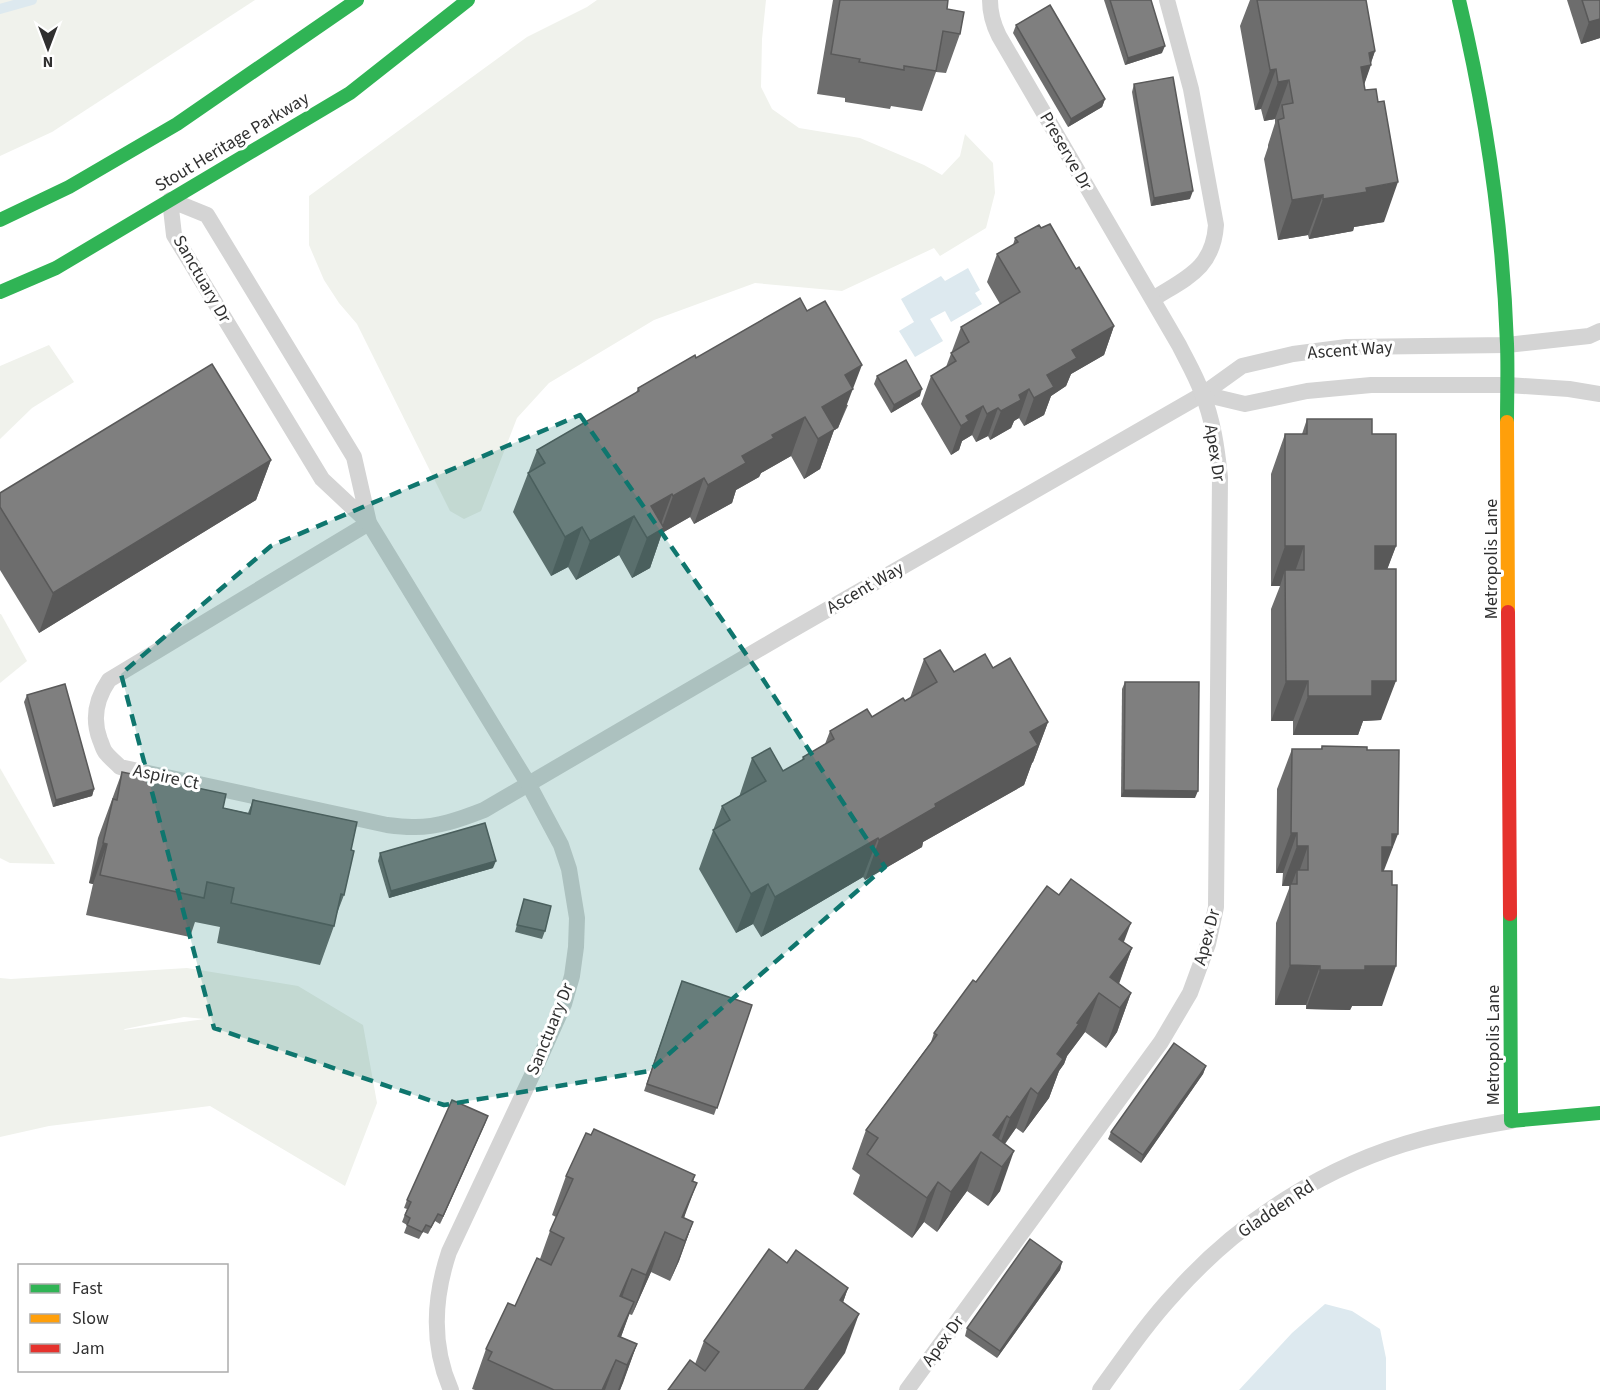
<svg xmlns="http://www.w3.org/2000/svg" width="1600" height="1390" viewBox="0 0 1600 1390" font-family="'Source Sans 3',sans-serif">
  <rect width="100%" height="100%" fill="#fff"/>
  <g fill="#f0f2ec" fill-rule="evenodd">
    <polygon points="0,0 255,0 52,132 0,156"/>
    <polygon points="597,0 766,0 762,39 761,87 772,109 799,128 860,138 924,165 942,175 960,156 965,134 993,163 995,193 986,228 940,256 934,248 842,291 755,283 654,320 549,383 517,418 481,511 464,519 450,511 357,324 339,303 324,280 309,245 309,196 527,37 587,7"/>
    <polygon points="49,345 74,382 32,408 0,439 0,366"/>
    <polygon points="0,614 1,614 27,661 0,683"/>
    <polygon points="0,768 55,864 10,863 0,858"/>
    <path d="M187,968L298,986L363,1025L377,1103L345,1186L210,1106L49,1126L0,1137V978L11,979ZM184,1017L205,1019L124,1030L125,1029Z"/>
  </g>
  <g fill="#dde9ef">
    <polygon points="968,268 980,290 975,293 982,304 951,322 945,311 930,319 943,341 915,357 899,331 914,322 901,299 941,276 945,281"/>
    <polygon points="1325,1304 1352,1311 1380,1329 1386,1358 1386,1390 1239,1390 1292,1333"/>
  </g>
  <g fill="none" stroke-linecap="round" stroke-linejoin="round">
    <polyline stroke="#dde9ef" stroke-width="10" points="0,9 32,0"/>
    <g stroke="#d4d4d4" stroke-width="16">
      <path d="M1153,299C1186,278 1213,269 1216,225L1191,89L1167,0"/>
      <polyline points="1203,394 1245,404 1307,391 1371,385 1508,385 1569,389 1600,394"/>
      <path d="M369,523L109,680C96,699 92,719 100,740C102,744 103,750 106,753C110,758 116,763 120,767L387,825C395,826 404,827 412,827C436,828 461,819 484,810L785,634L1203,394L1242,366L1293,354L1347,347L1507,345L1589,336L1600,331"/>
      <path d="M369,523L354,457L207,215L170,200L174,235L322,479L369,523L529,785L561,845L569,869L577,918L576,947L572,976L564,1004L534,1071L449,1252C434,1297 431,1345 451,1390"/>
      <path d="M907,1390L1161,1042L1190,993L1208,944L1216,907L1220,477C1217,449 1213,419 1202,393C1196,376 1187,361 1179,345L999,36C993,24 990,14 990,0"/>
      <path d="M1100,1390C1124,1357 1147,1323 1175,1293C1240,1220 1328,1164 1422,1139C1452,1131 1481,1126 1511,1121"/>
    </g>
    <g stroke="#30b455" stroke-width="14">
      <path d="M1459,0C1486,113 1503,228 1507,344C1508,370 1507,396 1507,422"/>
      <polyline points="0,220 69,187 177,124 357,0"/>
      <polyline points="0,292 56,268 350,93 468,0"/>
      <polyline points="1510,914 1511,1121 1600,1113"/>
    </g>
    <polyline stroke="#ff9f0a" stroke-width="14" points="1507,422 1508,612"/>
    <polyline stroke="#e5322d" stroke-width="14" points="1508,612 1510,914"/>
  </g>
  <g fill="#6d6d6d">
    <polygon points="833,0 948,0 947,9 960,34 946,73 936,72 922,111 891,106 890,109 845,102 845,98 817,94"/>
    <polygon points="1104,0 1151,0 1162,53 1125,65"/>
    <polygon points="1250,0 1366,0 1375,51 1364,84 1384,222 1354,227 1353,231 1309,239 1308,235 1278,240 1264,159 1268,147 1268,145 1275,123 1275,119 1264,121 1261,109 1255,110 1240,26"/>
    <polygon points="1567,0 1600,0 1600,38 1581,44"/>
    <polygon points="1016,25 1105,99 1102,107 1068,127 1013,33"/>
    <polygon points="1134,84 1190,199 1151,206 1132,92"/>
    <polygon points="1041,228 1076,269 1114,326 1104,355 1071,374 1066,386 1051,396 1044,415 1024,426 1019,418 1014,421 1011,428 990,440 988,436 976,442 972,435 962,441 959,450 951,455 921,404 931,376 946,367 961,327 1000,304 987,282 997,254 1013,245 1015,238"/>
    <polygon points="696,358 848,405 838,428 834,430 820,469 804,479 791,456 761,473 759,477 736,490 732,503 694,524 690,517 662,533 650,568 632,578 619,555 576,580 568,567 551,576 513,512 537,450 636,393 638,388"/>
    <polygon points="877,376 920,396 891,413 874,384"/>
    <polygon points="1307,419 1372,434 1396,546 1387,569 1381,720 1363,721 1358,735 1293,735 1293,721 1271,721 1271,609 1280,586 1271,586 1271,474 1285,434 1302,434"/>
    <polygon points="271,460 256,500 39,633 0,570 0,493"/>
    <polygon points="924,659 954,672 993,668 1048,722 1033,762 1032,763 1024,785 923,842 922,847 865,880 863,877 761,937 753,924 736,933 699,869 722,806 739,797 752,758 783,771 802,760 803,757 825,744 830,731 872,717 910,698"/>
    <polygon points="1125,682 1195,798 1121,797 1122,689"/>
    <polygon points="27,695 94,789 92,796 53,807 24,702"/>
    <polygon points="1322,746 1384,871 1382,1006 1352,1006 1350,1010 1306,1009 1306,1005 1275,1005 1276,923 1290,886 1282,886 1283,873 1276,873 1277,789 1292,749 1321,749"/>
    <polygon points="122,772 223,808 248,813 253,800 351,850 344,895 336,916 334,926 320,965 217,943 220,927 195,922 190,937 86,915 93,884 89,883 98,838"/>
    <polygon points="380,853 493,868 389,898 378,861"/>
    <polygon points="524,899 545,931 542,939 515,932"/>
    <polygon points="1124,943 1132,948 1119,984 1131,993 1117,1032 1106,1048 1085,1032 1067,1056 1064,1064 1059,1071 1049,1098 1023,1133 1016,1128 1005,1144 1000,1191 988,1206 967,1191 937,1232 924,1222 912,1238 853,1194 860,1175 852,1169 866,1130 931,1042 934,1033 976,982"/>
    <polygon points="682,981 752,1005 714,1115 644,1091"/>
    <polygon points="1206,1066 1203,1074 1141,1163 1108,1139 1111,1132"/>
    <polygon points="488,1116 440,1224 435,1221 428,1234 423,1232 419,1239 404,1233 407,1225 402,1222 407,1209 404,1208 407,1200"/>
    <polygon points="695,1175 684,1218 693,1222 679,1261 670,1281 651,1272 632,1315 629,1314 621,1337 637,1344 620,1390 475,1390 472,1389 486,1349 515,1306 540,1259 550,1231 556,1217 552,1215 566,1176"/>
    <polygon points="1062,1262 1060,1270 997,1358 965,1336 967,1328"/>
    <polygon points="787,1263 848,1288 843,1302 845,1353 668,1390 695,1364 704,1341"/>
  </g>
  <g fill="#595959">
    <polygon points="1600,19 1600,38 1581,44 1589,22"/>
    <polygon points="1165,46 1162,53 1125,65 1128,58"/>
    <polygon points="1375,51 1370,65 1371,65 1357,105 1361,67 1369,53"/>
    <polygon points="1276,69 1261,109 1255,110 1270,70"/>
    <polygon points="1289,80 1275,119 1264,121 1278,82"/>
    <polygon points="1105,99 1102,107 1068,127 1071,119"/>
    <polygon points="1398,182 1384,222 1354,227 1353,231 1309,239 1323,199 1366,188"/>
    <polygon points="1193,191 1190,199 1151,206 1154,198"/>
    <polygon points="1323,195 1308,235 1278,240 1292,200"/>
    <polygon points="1114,326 1104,355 1071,374 1066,386 1051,396 1044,415 1024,426 1034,398 1047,375 1072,350"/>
    <polygon points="862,365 838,428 834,430 820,469 804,479 818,439 822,407 845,375"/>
    <polygon points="922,389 920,396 891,413 894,405"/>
    <polygon points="1029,389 1019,418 1014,421 1011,428 990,440 1001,411 1019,395"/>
    <polygon points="983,406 972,435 962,441 959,450 951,455 961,426 966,416"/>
    <polygon points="998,408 988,436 976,442 987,414"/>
    <polygon points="805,417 791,456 761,473 759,477 736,490 732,503 694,524 708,485 742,456 772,435"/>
    <polygon points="271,460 256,500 39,633 53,593"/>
    <polygon points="704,478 690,517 662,533 650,568 632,578 647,538 651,506 672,494 658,532 661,530 673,496"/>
    <polygon points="634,516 619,555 576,580 590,541"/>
    <polygon points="582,527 568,567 551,576 565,537"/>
    <polygon points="1285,546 1304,546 1290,586 1285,570 1280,586 1271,586"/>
    <polygon points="1375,546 1396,546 1381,586 1360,586"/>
    <polygon points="1286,681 1308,681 1293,721 1271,721"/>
    <polygon points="1372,681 1396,681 1381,720 1363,721 1358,735 1293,735 1308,696"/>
    <polygon points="1048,722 1033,762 1032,763 1024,785 923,842 922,847 865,880 879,840 935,804 1030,732"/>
    <polygon points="94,789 92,796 53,807 56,800"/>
    <polygon points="1124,790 1198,791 1195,798 1121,797"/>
    <polygon points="1291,833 1297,833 1283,873 1276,873"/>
    <polygon points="1392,834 1398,834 1378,886 1382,847"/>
    <polygon points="878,838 863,877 761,937 775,897"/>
    <polygon points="103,843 107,844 93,884 89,883"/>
    <polygon points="1297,846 1308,846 1297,878 1297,870 1291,886 1290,884 1290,886 1282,886"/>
    <polygon points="496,861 493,868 389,898 391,891"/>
    <polygon points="768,884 753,924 736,933 751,894"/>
    <polygon points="1131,923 1116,963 1119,939"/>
    <polygon points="1132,948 1117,988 1110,977"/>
    <polygon points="1290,965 1320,966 1306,1005 1275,1005"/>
    <polygon points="1365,966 1396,966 1382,1006 1352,1006 1350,1010 1306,1009 1320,970"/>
    <polygon points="1099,993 1085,1032 1067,1056 1064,1064 1059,1071 1049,1098 1023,1133 1038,1094 1057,1054 1077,1023"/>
    <polygon points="1131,993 1117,1032 1106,1048 1120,1008"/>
    <polygon points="1206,1066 1203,1074 1141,1163 1143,1155"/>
    <polygon points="1031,1088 1016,1128 995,1157 1010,1118"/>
    <polygon points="488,1116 485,1124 440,1224 443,1216"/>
    <polygon points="1007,1116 993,1155 993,1135"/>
    <polygon points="1014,1151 1000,1191 988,1206 1002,1167"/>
    <polygon points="981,1152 967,1191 937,1232 951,1192"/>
    <polygon points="938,1182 924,1222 912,1238 927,1198"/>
    <polygon points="697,1183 682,1223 682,1217"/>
    <polygon points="693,1222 679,1261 670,1281 685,1241"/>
    <polygon points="665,1232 651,1272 632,1315 646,1275"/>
    <polygon points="1062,1262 1060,1270 997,1358 1000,1351"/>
    <polygon points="632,1269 618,1309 620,1296"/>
    <polygon points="848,1288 834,1328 840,1300"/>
    <polygon points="634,1302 619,1342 618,1336"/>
    <polygon points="859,1314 845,1353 818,1390 804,1390"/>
    <polygon points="637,1344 623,1383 620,1390 618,1390 627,1365"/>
    <polygon points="616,1360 605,1390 602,1390"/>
  </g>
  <g fill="#7f7f7f" stroke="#595959" stroke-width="1.5">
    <polygon points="840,0 948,0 947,9 964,12 960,34 943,31 936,71 904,66 904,70 859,62 860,59 831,54"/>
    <polygon points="1110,0 1151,0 1165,46 1128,58"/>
    <polygon points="1257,0 1366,0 1375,51 1369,53 1371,65 1361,67 1365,90 1376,89 1378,102 1384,101 1398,182 1366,188 1367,192 1323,199 1323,195 1292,200 1278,120 1284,118 1282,105 1293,103 1289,80 1278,82 1276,69 1270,70"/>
    <polygon points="1582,0 1600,0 1600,19 1589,22"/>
    <polygon points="1050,5 1105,99 1071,119 1016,25"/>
    <polygon points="1173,77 1193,191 1154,198 1134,84"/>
    <polygon points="1050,224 1076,269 1079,267 1114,326 1072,350 1077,358 1047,375 1054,387 1034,398 1029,389 1019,395 1021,400 1001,411 998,408 987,414 983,406 966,416 969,421 961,426 931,376 956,361 951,353 969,342 961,327 1020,292 997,254 1018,242 1015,238 1039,225 1041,228"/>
    <polygon points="800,298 807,311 825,301 862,365 845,375 853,389 822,407 835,429 818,439 805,417 772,435 774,438 742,456 746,463 708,485 704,478 673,496 672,494 651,506 664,528 647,538 634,516 590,541 582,527 565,537 528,473 545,463 537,450 639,391 638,388 695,355 696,358"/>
    <polygon points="906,360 922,389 894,405 877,376"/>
    <polygon points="212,364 271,460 53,593 0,507 0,493"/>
    <polygon points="1307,419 1372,419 1372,434 1396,434 1396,546 1375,546 1375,569 1396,569 1396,681 1372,681 1372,696 1308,696 1308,681 1286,681 1285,570 1304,570 1304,546 1285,546 1285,434 1307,434"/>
    <polygon points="940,650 954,672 985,654 993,668 1010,658 1048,722 1030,732 1038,745 935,804 936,807 879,840 878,838 775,897 768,884 751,894 713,830 730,820 722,806 766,781 752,758 770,748 783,771 804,759 803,757 834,739 830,731 867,709 872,717 903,698 905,701 937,682 924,659"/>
    <polygon points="1125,682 1199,682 1198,791 1124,790"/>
    <polygon points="65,684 94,789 56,800 27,695"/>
    <polygon points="1322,746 1367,747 1367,750 1399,750 1398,834 1392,834 1392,847 1382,847 1382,871 1392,871 1392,885 1397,885 1396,966 1365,966 1365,970 1320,970 1320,966 1290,965 1290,884 1297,884 1297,870 1308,870 1308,846 1297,846 1297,833 1291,833 1292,749 1322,749"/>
    <polygon points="122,772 226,794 223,808 250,814 253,800 357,822 351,850 354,851 344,895 341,894 334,926 231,903 234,888 207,882 204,898 100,875 107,844 103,843 113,799 117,800"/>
    <polygon points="485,823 496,861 391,891 380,853"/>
    <polygon points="1071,879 1131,923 1119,939 1132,948 1110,977 1131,993 1120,1008 1099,993 1077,1023 1079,1024 1057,1054 1063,1059 1038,1094 1031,1088 1010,1118 1007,1116 993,1135 1014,1151 1002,1167 981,1152 951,1192 938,1182 927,1198 867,1154 878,1138 866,1130 937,1035 934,1033 973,980 976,982 1047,886 1059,895"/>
    <polygon points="524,899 551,906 545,931 517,925"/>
    <polygon points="682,981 752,1005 717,1108 647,1084"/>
    <polygon points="1174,1043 1206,1066 1143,1155 1111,1132"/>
    <polygon points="452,1100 488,1116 443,1216 438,1214 431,1227 426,1225 422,1232 407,1225 410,1218 405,1215 411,1202 407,1200"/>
    <polygon points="594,1129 695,1175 692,1181 697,1183 682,1217 693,1222 685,1241 665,1232 646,1275 632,1269 620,1296 634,1302 618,1336 637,1344 627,1365 616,1360 602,1390 554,1390 488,1360 492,1352 486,1349 508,1303 515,1306 537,1258 551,1265 564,1238 550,1231 573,1179 566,1176 586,1133 591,1135"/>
    <polygon points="1030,1239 1062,1262 1000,1351 967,1328"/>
    <polygon points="769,1249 787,1263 796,1250 848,1288 840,1300 859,1314 804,1390 668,1390 690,1360 705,1371 719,1352 704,1341"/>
  </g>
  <path fill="#0f766e" fill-opacity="0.2" stroke="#0f766e" stroke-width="4.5" stroke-dasharray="12 8" stroke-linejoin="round" d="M580,415L757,670L885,867L649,1071L444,1105L214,1028L121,674L271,546Z"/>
  <g text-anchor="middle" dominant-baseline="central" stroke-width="6" stroke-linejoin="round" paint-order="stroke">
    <g font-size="18" fill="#303030" stroke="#fff">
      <text transform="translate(232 142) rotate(-31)">Stout Heritage Parkway</text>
      <text transform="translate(1066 151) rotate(60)">Preserve Dr</text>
      <text transform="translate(202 279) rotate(60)">Sanctuary Dr</text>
      <text transform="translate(1350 350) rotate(-4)">Ascent Way</text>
      <text transform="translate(1215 453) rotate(81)">Apex Dr</text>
      <text transform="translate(1491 559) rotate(-90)">Metropolis Lane</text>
      <text transform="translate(865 588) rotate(-30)">Ascent Way</text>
      <text transform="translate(166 777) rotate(12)">Aspire Ct</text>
      <text transform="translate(1207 937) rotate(-75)">Apex Dr</text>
      <text transform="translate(550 1029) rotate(-68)">Sanctuary Dr</text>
      <text transform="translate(1493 1045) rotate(-90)">Metropolis Lane</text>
      <text transform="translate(1276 1209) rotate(-34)">Gladden Rd</text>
      <text transform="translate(943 1341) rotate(-54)">Apex Dr</text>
    </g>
  </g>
  <rect x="18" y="1264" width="210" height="108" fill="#ffffff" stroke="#acacac" stroke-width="1.5"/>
  <rect x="30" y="1284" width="30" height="9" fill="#30b455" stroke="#acacac" stroke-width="1.5"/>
  <text x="72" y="1294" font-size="18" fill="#303030">Fast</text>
  <rect x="30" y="1314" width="30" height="9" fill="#ff9f0a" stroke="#acacac" stroke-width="1.5"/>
  <text x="72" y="1324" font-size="18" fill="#303030">Slow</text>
  <rect x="30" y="1344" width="30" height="9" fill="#e5322d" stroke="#acacac" stroke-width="1.5"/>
  <text x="72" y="1354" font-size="18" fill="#303030">Jam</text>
  <g transform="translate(48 48) rotate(180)" stroke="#ffffff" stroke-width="4.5" paint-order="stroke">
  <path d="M0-4.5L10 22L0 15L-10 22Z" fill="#303030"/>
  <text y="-9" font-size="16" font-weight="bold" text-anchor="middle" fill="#303030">N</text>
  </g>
</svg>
